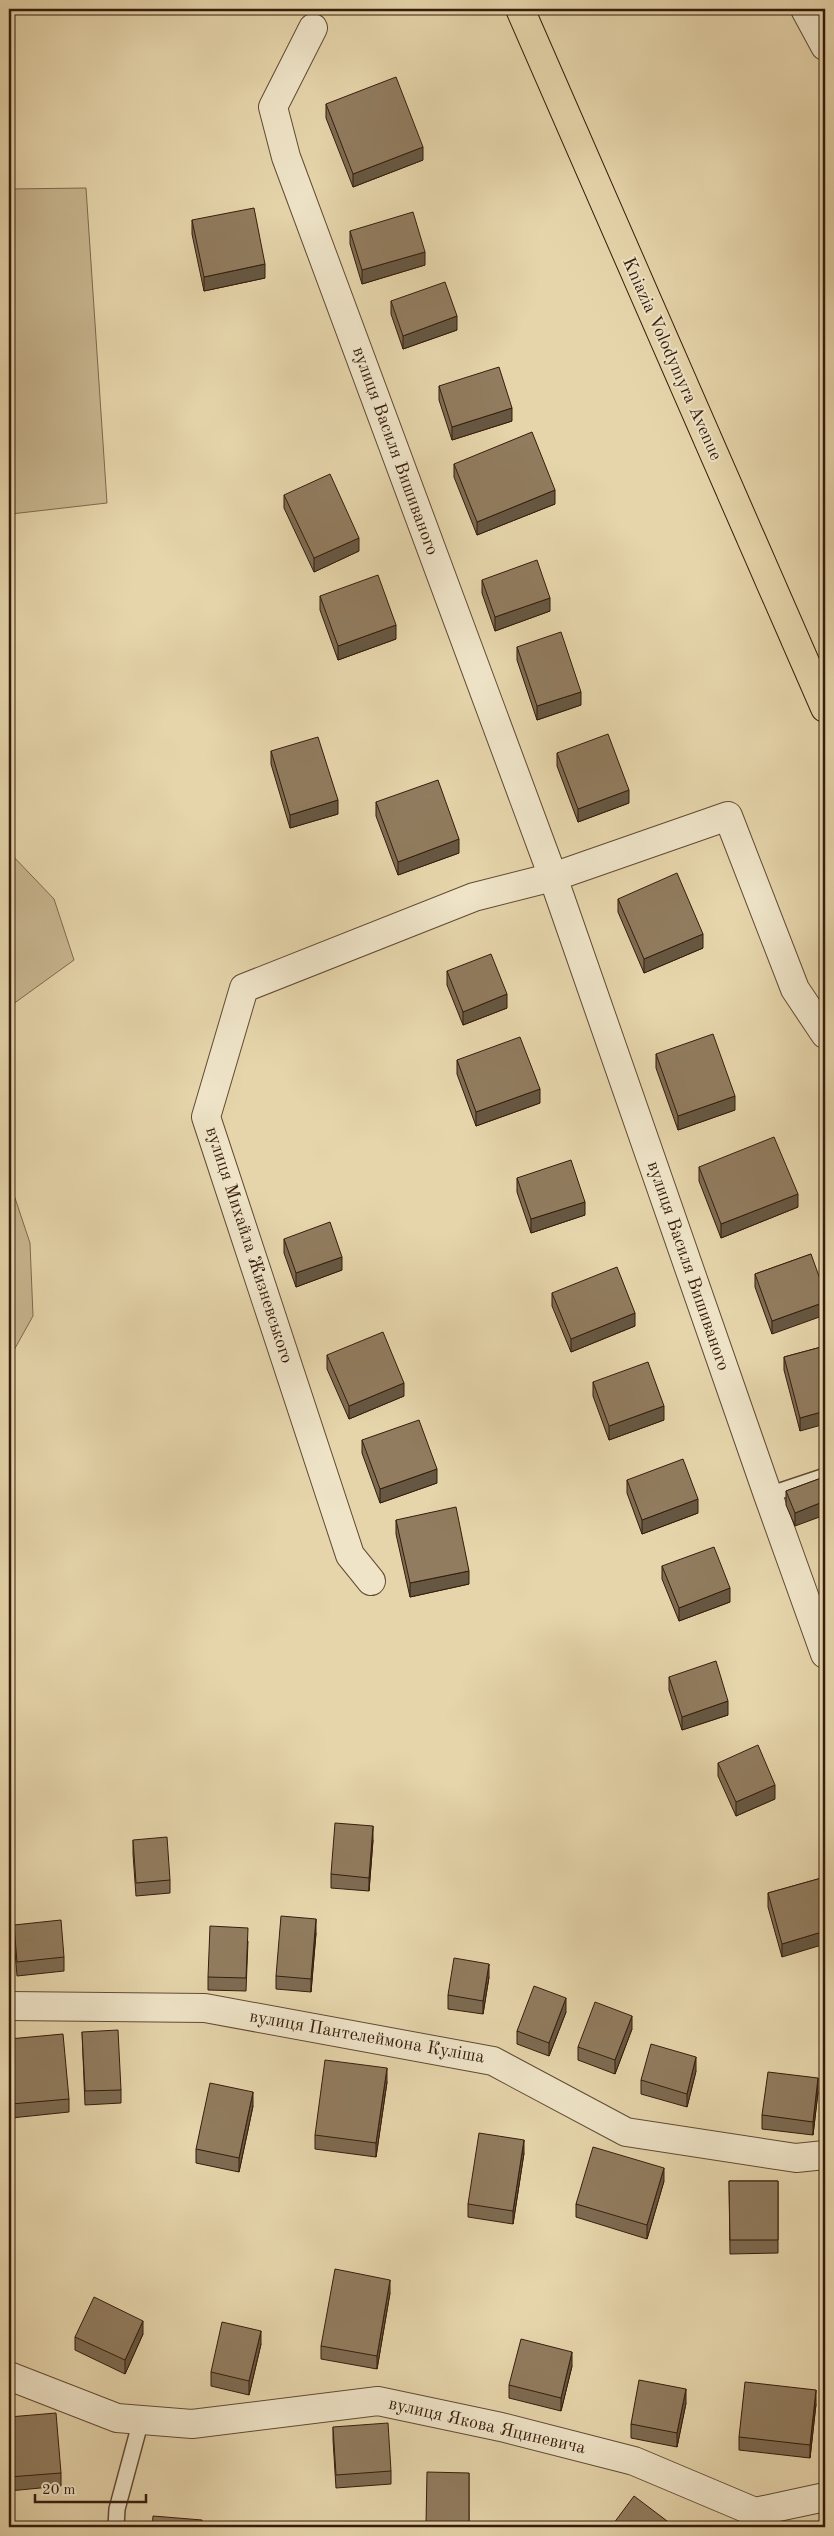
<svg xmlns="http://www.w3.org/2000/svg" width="834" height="2536" viewBox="0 0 834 2536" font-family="'Old Standard TT',serif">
  <rect width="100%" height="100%" fill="#e6d5ab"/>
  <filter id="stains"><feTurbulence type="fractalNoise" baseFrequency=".004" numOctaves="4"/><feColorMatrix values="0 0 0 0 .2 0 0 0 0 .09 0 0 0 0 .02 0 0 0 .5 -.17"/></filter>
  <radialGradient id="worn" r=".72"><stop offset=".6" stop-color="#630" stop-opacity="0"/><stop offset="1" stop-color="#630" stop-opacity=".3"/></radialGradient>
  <g fill="#c8b690" stroke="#7e694e">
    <polygon points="86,188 107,503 11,514 9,537 9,189"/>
    <polygon points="9,852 54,899 74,960 9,1007"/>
    <polygon points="9,1180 30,1243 33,1316 9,1359"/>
  </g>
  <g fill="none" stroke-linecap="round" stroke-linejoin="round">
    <g stroke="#614a34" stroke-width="18">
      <g id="lane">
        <polyline points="768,1495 825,1476"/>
        <polyline points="116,2527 117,2509 141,2420"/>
      </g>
    </g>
    <g stroke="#614a34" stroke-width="30">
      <g id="street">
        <polyline points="805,9 825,46"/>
        <polyline points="313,28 273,107 286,157 553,877 768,1495 825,1654"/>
        <polyline points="371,1581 350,1555 206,1117 244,988 474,897 553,877 728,816 795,989 825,1034"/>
        <polyline points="9,2006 205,2008 493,2061 626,2132 796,2158 825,2155"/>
        <polyline points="9,2376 117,2418 192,2424 378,2401 501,2427 634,2461 755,2512 825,2497"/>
      </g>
    </g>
    <g stroke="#351c0c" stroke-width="30">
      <polyline id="primary" points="520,9 825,708"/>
    </g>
    <use href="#lane" stroke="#efe4c8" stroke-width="15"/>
    <use href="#street" stroke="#efe4c8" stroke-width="28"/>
    <use href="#primary" stroke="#e6d5ab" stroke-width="28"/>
  </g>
  <g fill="#7d6b52" stroke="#351c0c">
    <polygon points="326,104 423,160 353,187 326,118"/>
    <polygon points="192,220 265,278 204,291 192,234"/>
    <polygon points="350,231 425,265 362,284 350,244"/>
    <polygon points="391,301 457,330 403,349 391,314"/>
    <polygon points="439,386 512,421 452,440 439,400"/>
    <polygon points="454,464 555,504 477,535 454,477"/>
    <polygon points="284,495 359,551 314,572 284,508"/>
    <polygon points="482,580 550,611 495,631 482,593"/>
    <polygon points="320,596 396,639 338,660 320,610"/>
    <polygon points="517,647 581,705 537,720 517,660"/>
    <polygon points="271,751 338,814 290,828 271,764"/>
    <polygon points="557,753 629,803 578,822 557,766"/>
    <polygon points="376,802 459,853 398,875 376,816"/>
    <polygon points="618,899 703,948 644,973 618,912"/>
    <polygon points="447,971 507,1008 463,1025 447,985"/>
    <polygon points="656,1054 735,1110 678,1130 656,1068"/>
    <polygon points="457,1060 540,1103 476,1126 457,1074"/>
    <polygon points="699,1167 798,1207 721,1238 699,1181"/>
    <polygon points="517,1178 585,1215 531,1233 517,1192"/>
    <polygon points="284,1239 342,1270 296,1287 284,1253"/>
    <polygon points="811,1254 772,1334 755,1287 755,1274"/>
    <polygon points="552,1293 635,1326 571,1352 552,1306"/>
    <polygon points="825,1346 800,1431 784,1370 784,1357"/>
    <polygon points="327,1355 404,1396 349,1419 327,1369"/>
    <polygon points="593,1382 664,1420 609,1440 593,1396"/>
    <polygon points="362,1440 437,1483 380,1503 362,1453"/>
    <polygon points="824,1477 795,1526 786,1505 786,1491"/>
    <polygon points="627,1480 698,1513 642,1534 627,1493"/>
    <polygon points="396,1520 469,1584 410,1597 396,1534"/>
    <polygon points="662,1566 730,1602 679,1621 662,1579"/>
    <polygon points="669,1677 728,1715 682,1730 669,1690"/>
    <polygon points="718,1763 775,1799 736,1816 718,1776"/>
    <polygon points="133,1840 170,1880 170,1893 136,1896 133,1854"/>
    <polygon points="373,1840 369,1891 331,1888 331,1874"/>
    <polygon points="825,1877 782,1957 768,1907 768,1893"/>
    <polygon points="14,1925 64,1957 64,1971 17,1976 14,1939"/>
    <polygon points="316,1933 311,1992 276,1989 276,1976"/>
    <polygon points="248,1941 246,1991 208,1990 208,1977"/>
    <polygon points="489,1977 483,2014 448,2009 448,1995"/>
    <polygon points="566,2012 549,2056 517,2044 517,2031"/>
    <polygon points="632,2029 615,2074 578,2060 578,2047"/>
    <polygon points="82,2032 121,2090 121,2103 85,2105"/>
    <polygon points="9,2039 69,2099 69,2112 11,2118 9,2091"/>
    <polygon points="696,2071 687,2107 641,2094 641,2080"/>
    <polygon points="387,2082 376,2157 315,2149 315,2135"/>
    <polygon points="818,2092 813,2135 762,2129 762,2115"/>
    <polygon points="253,2106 239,2172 196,2163 196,2149"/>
    <polygon points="524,2153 513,2224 468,2217 468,2204"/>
    <polygon points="664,2181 647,2239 576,2217 576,2204"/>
    <polygon points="729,2181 778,2181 778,2253 730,2254"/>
    <polygon points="390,2293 377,2369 321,2359 321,2346"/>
    <polygon points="143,2334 125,2374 75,2350 75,2337"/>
    <polygon points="261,2344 249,2395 211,2386 211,2372"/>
    <polygon points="572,2366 561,2411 509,2398 509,2385"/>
    <polygon points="686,2403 677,2447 631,2438 631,2424"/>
    <polygon points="816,2404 810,2458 739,2450 739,2437"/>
    <polygon points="9,2417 61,2473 61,2486 9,2491"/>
    <polygon points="333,2427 391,2471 391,2484 336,2488 333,2440"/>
    <polygon points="469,2473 469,2527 426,2527 426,2523"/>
  </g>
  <g fill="#665742" stroke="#351c0c">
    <polygon points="423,147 423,160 353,187 353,174"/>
    <polygon points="425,252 425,265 362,284 362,270"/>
    <polygon points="265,264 265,278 204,291 204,277"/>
    <polygon points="457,316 457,330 403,349 403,336"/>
    <polygon points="512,408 512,421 452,440 452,427"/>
    <polygon points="555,490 555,504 477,535 477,522"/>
    <polygon points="359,538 359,551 314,572 314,558"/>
    <polygon points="550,598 550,611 495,631 495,617"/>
    <polygon points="396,625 396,639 338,660 338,646"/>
    <polygon points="581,692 581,705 537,720 537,706"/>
    <polygon points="629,790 629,803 578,822 578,809"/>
    <polygon points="338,800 338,814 290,828 290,815"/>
    <polygon points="459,839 459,853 398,875 398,862"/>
    <polygon points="703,934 703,948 644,973 644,959"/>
    <polygon points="507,994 507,1008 463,1025 463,1012"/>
    <polygon points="540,1089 540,1103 476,1126 476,1112"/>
    <polygon points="735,1096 735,1110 678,1130 678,1116"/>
    <polygon points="798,1194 798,1207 721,1238 721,1224"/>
    <polygon points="585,1202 585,1215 531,1233 531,1219"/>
    <polygon points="342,1257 342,1270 296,1287 296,1273"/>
    <polygon points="825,1302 825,1315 772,1334 772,1321"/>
    <polygon points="635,1313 635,1326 571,1352 571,1339"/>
    <polygon points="404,1383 404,1396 349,1419 349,1406"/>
    <polygon points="664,1406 664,1420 609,1440 609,1426"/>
    <polygon points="825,1411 825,1424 800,1431 800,1418"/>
    <polygon points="437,1469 437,1483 380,1503 380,1489"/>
    <polygon points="698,1499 698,1513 642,1534 642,1520"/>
    <polygon points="825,1501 825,1515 795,1526 795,1513"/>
    <polygon points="469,1571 469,1584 410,1597 410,1583"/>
    <polygon points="730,1588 730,1602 679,1621 679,1608"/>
    <polygon points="728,1701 728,1715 682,1730 682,1717"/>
    <polygon points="775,1785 775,1799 736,1816 736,1802"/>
    <polygon points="373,1826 373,1840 369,1891 369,1878"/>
    <polygon points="316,1919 316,1933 311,1992 311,1979"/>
    <polygon points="825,1931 825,1944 782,1957 782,1944"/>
    <polygon points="489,1964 489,1977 483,2014 483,2001"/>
    <polygon points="566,1998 566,2012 549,2056 549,2043"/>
    <polygon points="632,2016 632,2029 615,2074 615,2060"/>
    <polygon points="696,2057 696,2071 687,2107 687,2094"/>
    <polygon points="387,2068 387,2082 376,2157 376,2143"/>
    <polygon points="818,2078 818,2092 813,2135 813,2122"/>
    <polygon points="253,2092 253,2106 239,2172 239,2158"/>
    <polygon points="524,2140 524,2153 513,2224 513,2211"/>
    <polygon points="664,2168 664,2181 647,2239 647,2225"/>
    <polygon points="390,2280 390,2293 377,2369 377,2356"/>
    <polygon points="143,2321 143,2334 125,2374 125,2360"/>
    <polygon points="261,2331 261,2344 249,2395 249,2381"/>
    <polygon points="572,2352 572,2366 561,2411 561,2398"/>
    <polygon points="686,2389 686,2403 677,2447 677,2433"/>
    <polygon points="816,2390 816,2404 810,2458 810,2445"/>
  </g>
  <g fill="#917c5f" stroke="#351c0c">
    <polygon points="396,77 423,147 353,174 326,104"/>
    <polygon points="254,208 265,264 204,277 192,220"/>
    <polygon points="413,212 425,252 362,270 350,231"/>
    <polygon points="445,282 457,316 403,336 391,301"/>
    <polygon points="499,367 512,408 452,427 439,386"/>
    <polygon points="532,432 555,490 477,522 454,464"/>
    <polygon points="330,474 359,538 314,558 284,495"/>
    <polygon points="537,560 550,598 495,617 482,580"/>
    <polygon points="378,575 396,625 338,646 320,596"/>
    <polygon points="561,632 581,692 537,706 517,647"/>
    <polygon points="608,734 629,790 578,809 557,753"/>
    <polygon points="318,737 338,800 290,815 271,751"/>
    <polygon points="438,780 459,839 398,862 376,802"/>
    <polygon points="677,873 703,934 644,959 618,899"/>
    <polygon points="491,954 507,994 463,1012 447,971"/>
    <polygon points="713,1034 735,1096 678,1116 656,1054"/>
    <polygon points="520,1037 540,1089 476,1112 457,1060"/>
    <polygon points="774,1137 798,1194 721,1224 699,1167"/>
    <polygon points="571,1160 585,1202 531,1219 517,1178"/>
    <polygon points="330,1222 342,1257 296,1273 284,1239"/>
    <polygon points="811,1254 825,1293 825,1302 772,1321 755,1274"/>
    <polygon points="617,1267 635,1313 571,1339 552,1293"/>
    <polygon points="383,1332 404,1383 349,1406 327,1355"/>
    <polygon points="825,1346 825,1411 800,1418 784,1357"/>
    <polygon points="648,1362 664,1406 609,1426 593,1382"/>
    <polygon points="419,1420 437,1469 380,1489 362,1440"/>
    <polygon points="683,1459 698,1499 642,1520 627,1480"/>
    <polygon points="824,1477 825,1480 825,1501 795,1513 786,1491"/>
    <polygon points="456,1507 469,1571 410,1583 396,1520"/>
    <polygon points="714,1547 730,1588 679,1608 662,1566"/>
    <polygon points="716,1661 728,1701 682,1717 669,1677"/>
    <polygon points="758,1745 775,1785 736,1802 718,1763"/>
    <polygon points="335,1823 373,1826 369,1878 331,1874"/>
    <polygon points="167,1837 170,1880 136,1883 133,1840"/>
    <polygon points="825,1877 825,1931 782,1944 768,1893"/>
    <polygon points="281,1916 316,1919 311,1979 276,1976"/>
    <polygon points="61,1920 64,1957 17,1962 14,1925"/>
    <polygon points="210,1926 248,1928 246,1978 208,1977"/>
    <polygon points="454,1958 489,1964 483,2001 448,1995"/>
    <polygon points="534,1986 566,1998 549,2043 517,2031"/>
    <polygon points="595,2002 632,2016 615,2060 578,2047"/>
    <polygon points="118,2030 121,2090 85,2091 82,2032"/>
    <polygon points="63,2034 69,2099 11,2104 9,2077 9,2039"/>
    <polygon points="651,2044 696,2057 687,2094 641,2080"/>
    <polygon points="325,2060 387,2068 376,2143 315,2135"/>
    <polygon points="768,2072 818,2078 813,2122 762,2115"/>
    <polygon points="210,2083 253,2092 239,2158 196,2149"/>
    <polygon points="479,2133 524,2140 513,2211 468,2204"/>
    <polygon points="593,2147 664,2168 647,2225 576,2204"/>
    <polygon points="729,2181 778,2181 778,2240 730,2240"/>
    <polygon points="335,2269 390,2280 377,2356 321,2346"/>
    <polygon points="94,2297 143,2321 125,2360 75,2337"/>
    <polygon points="222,2322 261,2331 249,2381 211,2372"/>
    <polygon points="521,2339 572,2352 561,2398 509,2385"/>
    <polygon points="639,2380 686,2389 677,2433 631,2424"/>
    <polygon points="745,2382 816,2390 810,2445 739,2437"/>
    <polygon points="56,2413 61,2473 9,2477 9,2417"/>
    <polygon points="388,2423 391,2471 336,2475 333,2427"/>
    <polygon points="427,2472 469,2473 469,2524 426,2523"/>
    <polygon points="634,2496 675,2527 611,2527"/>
    <polygon points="153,2516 202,2520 202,2527 152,2527"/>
  </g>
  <g text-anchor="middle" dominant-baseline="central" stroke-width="4" stroke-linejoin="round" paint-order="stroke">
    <g font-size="18" fill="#351c0c" stroke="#efe4c8">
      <text transform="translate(672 359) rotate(66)">Kniazia Volodymyra Avenue</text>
      <text transform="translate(395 451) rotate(70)">вулиця Василя Вишиваного</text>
      <text transform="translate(249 1245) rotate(72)">вулиця Михайла Жизневського</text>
      <text transform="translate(688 1266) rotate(71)">вулиця Василя Вишиваного</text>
      <text transform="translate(367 2037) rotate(10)">вулиця Пантелеймона Куліша</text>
      <text transform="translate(487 2426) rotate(13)">вулиця Якова Яциневича</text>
    </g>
  </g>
  <rect width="834" height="2536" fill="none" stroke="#e6d5ab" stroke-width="30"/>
  <rect x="10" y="10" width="814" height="2516" fill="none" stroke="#351c0c" stroke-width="2.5"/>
  <rect x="15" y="15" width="804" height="2506" fill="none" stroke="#351c0c"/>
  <path d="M35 2494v8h111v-8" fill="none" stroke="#351c0c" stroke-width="2.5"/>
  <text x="42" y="2494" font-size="15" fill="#351c0c" stroke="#efe4c8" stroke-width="4" paint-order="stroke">20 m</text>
  <rect width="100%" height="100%" filter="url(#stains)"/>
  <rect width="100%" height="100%" fill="url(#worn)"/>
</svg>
